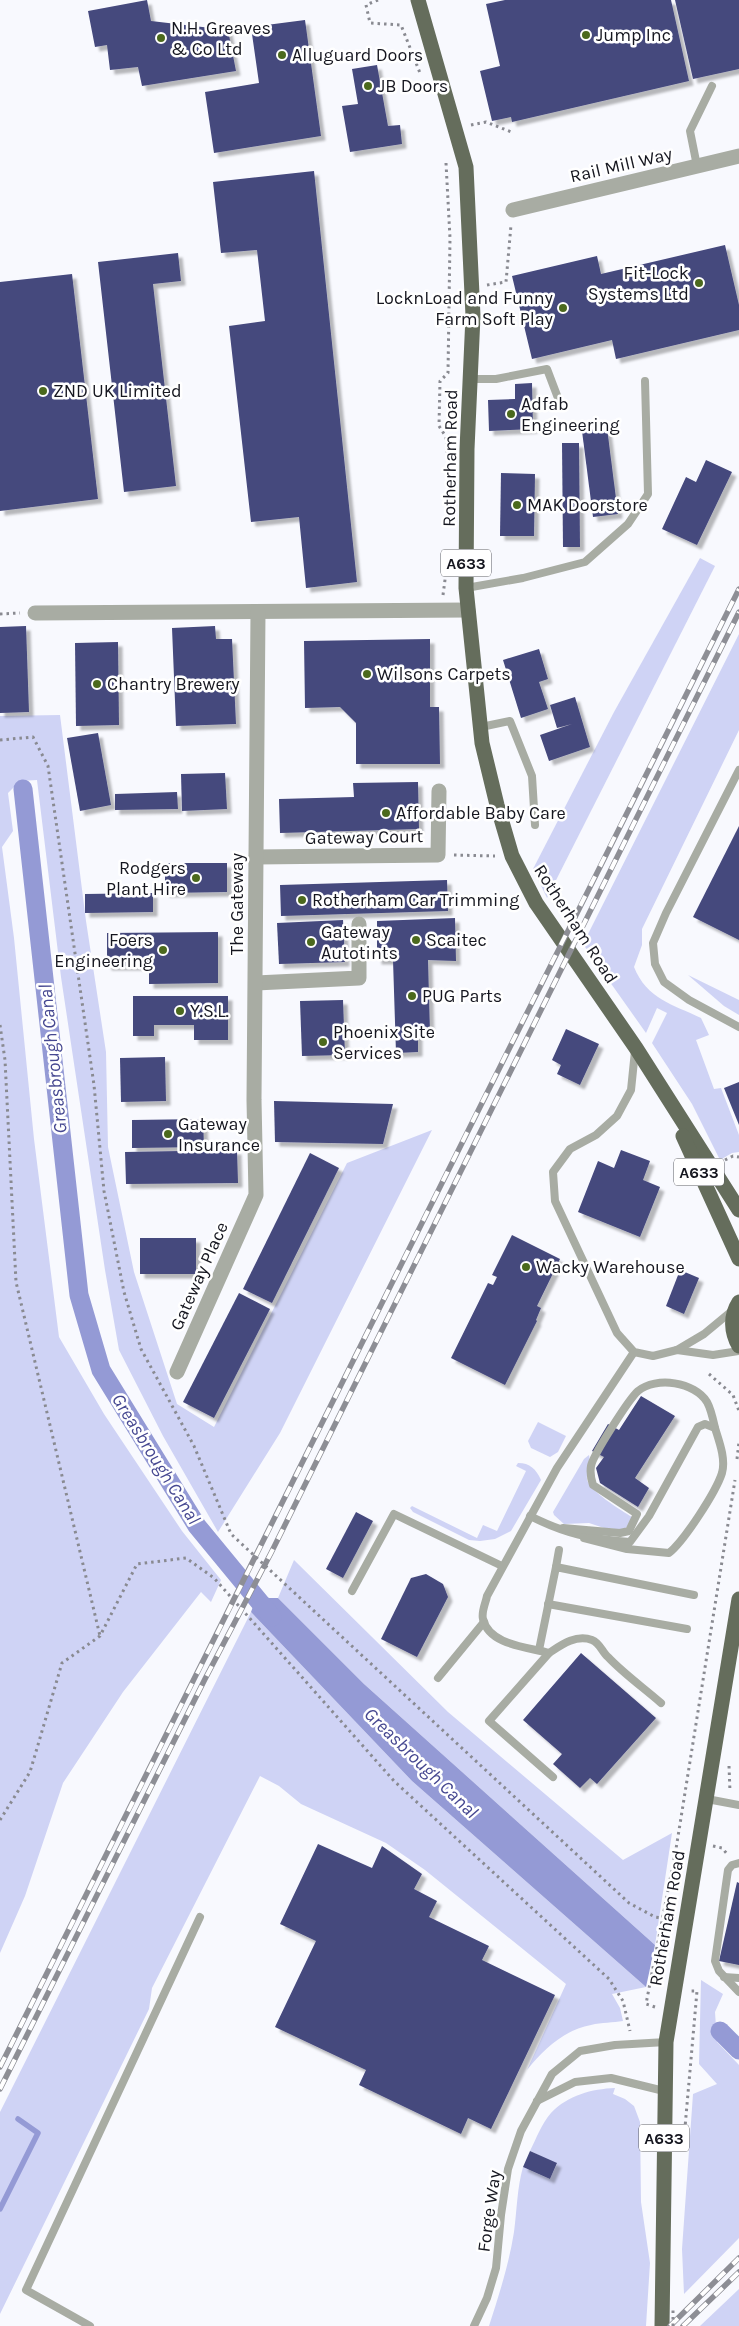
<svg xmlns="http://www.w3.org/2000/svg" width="739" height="2326" viewBox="0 0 739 2326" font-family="Karla,sans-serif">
  <defs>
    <filter id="shadow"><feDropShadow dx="4.5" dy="4.5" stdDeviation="1" flood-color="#0004"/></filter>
  </defs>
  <rect width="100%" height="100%" fill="#f8f9fe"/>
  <g fill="#cfd3f5">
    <polygon points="700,558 715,566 547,898 533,869 614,712"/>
    <path d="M739,634V730L642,929V945L634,967C647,999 672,1004 701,1018L709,1035L696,1040L714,1089L721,1088L739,1135V1152L732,1153L720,1160L692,1104L652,1043L667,1013L657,1008L646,1033L583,944Z"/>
    <polygon points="60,715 86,921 106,1052 108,1147 134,1272 177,1404 214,1427 347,1163 432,1130 280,1433 218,1532 163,1436 119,1350 105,1270 61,977 37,780 20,781 8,793 13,831 2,847 14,938 34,1139 59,1337 104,1414 182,1531 221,1580 211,1602 201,1592 123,1692 63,1783 25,1896 0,1953 0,716"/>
    <polygon points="688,975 739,1000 739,1015 724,1006"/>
    <polygon points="538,1422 566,1436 558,1452 550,1457 531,1448 528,1441"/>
    <path d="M589,1455C591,1463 586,1471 587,1479C588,1490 622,1511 632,1517L625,1530L604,1528L589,1523L564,1524L554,1515L553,1512L584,1459Z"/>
    <path d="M518,1463C530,1463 536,1469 541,1480L511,1531L495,1539L480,1541L469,1540L413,1512L410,1508L412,1506L477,1538L483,1525L497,1531L526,1471L516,1466Z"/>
    <polygon points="294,1560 448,1712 623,1860 672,1833 655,1945 364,1684 278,1598"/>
    <path d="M251,1612L412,1781L646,1987L612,1994L620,2008L623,2021C613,2023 602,2022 591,2025C564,2030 544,2049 527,2070L566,1984L425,1870L386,1843L301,1804L279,1786L260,1776L152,1988L149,2009L0,2314V2112Z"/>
    <polygon points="701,1980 723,1994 715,2012 717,2042 739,2065 739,2238 684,2294 682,2249 693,2094 717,2084 699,2064"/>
    <path d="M615,2088L613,2094L625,2099L634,2106L640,2122L641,2202L650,2263L646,2326H489C499,2295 509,2264 514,2232C517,2210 517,2188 523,2167L550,2179L557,2164L530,2151C536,2139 542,2123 551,2113C568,2095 592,2089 615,2088Z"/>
    <polygon points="739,2289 739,2326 700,2326"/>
  </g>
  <polygon fill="#949ad5" points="258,1593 269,1598 278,1598 364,1684 655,1945 646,1987 412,1781 251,1612"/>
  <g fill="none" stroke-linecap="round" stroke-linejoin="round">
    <polyline stroke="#949ad5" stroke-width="5.5" points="0,2209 38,2133 18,2119"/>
    <g stroke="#949ad5" stroke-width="19">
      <polyline points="23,789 79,1295 101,1370 197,1526 272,1617"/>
      <polyline points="720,2031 739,2050"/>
    </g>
  </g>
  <g fill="#45487d" filter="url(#shadow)">
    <polygon points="147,0 151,21 228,30 236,71 142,86 138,67 110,70 107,45 95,47 88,11"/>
    <polygon points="505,0 671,0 689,81 512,122 511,117 492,121 480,71 500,66 486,4"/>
    <polygon points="675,0 739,0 739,69 693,79"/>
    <polygon points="305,20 321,136 214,153 205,92 259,83 251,27"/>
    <polygon points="377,65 388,126 400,125 402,144 350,152 342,106 358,104 352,69"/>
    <polygon points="314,171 357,582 306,588 299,517 251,522 229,326 265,321 257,250 221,253 213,182"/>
    <polygon points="725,245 739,305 739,330 616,359 612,340 532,359 512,276 597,256 601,274"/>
    <polygon points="178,253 181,281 153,284 176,486 124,492 98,262"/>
    <polygon points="72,274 98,499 0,511 0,282"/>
    <polygon points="532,383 533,429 489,431 488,400 515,399 515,384"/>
    <polygon points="607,428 618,514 593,517 582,431"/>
    <polygon points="562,443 579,443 580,547 563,547"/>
    <polygon points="706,460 732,472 697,545 662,529 686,477 696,482"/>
    <polygon points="501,473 535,474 534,536 500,536"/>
    <polygon points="26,626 29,712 0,713 0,627"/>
    <polygon points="215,626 216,639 232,639 236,724 176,726 172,628"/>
    <polygon points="430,639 430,707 439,707 440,764 356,764 356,723 340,707 305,708 304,641"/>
    <polygon points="118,642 119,725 76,726 75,643"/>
    <polygon points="539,649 548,679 539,682 548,709 521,718 503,660"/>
    <polygon points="575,697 590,747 549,761 540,735 572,724 557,728 550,705"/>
    <polygon points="98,733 111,805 80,811 67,738"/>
    <polygon points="225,773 227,809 182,811 181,774"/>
    <polygon points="418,782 419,829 280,833 279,799 354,797 353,783"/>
    <polygon points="177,792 178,809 115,810 115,794"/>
    <polygon points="739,826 739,940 693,917"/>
    <polygon points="165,863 227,863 227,892 165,893"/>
    <polygon points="447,880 448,911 281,916 280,885"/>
    <polygon points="153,893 153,912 85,913 85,894"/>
    <polygon points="455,918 456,961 428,960 430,1033 418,1033 418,1052 396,1053 393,960 377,960 377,921"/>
    <polygon points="343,920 345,962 279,964 277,923"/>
    <polygon points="218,932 218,983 149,984 149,966 107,966 107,933"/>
    <polygon points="133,996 228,996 228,1040 194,1040 194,1025 154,1025 154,1036 133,1036"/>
    <polygon points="343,1000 345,1055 302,1056 300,1001"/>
    <polygon points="566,1029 599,1044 580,1085 557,1074 561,1065 552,1060"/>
    <polygon points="165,1057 166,1101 121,1102 120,1058"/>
    <polygon points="739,1082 739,1125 724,1088"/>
    <polygon points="274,1101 393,1104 383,1144 275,1142"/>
    <polygon points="203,1119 204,1147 132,1148 132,1120"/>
    <polygon points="237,1150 238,1183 126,1184 125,1152"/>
    <polygon points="621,1150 650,1161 643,1180 660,1187 640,1237 578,1212 598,1161 614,1168"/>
    <polygon points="310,1153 339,1168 272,1303 243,1289"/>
    <polygon points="512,1235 560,1259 537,1306 541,1308 536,1320 537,1321 505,1385 451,1358 488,1283 493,1285 497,1277 492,1275"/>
    <rect x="140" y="1238" width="56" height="36"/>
    <polygon points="680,1270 699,1278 684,1314 666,1306"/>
    <polygon points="239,1293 270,1309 214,1418 183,1402"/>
    <polygon points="641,1396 675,1416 635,1478 649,1488 638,1507 600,1483 596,1468 604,1457 592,1451 608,1424 619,1430"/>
    <polygon points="356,1512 373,1521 343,1578 326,1569"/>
    <polygon points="426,1574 443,1584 448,1597 417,1657 381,1639 411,1578"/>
    <polygon points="581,1653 656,1718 597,1784 590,1778 580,1788 553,1764 562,1754 523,1720"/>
    <polygon points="318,1844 372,1868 382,1846 422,1874 414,1889 437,1901 429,1917 489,1946 482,1960 555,1995 491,2129 468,2118 461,2134 359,2085 366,2070 275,2027 316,1941 280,1924"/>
    <polygon points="737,1882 739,1883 739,1965 719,1961"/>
    <polygon points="530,2151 557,2163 550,2179 523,2167"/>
  </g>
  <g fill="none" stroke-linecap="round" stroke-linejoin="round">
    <g stroke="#898a91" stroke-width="3" stroke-dasharray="2.5 4" stroke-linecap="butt">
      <polyline points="378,0 366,5 370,23 401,25 420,73"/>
      <polyline points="471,125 486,122 514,133"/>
      <polyline points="446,163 450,238 448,373 440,381 439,426 446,437 449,476"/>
      <polyline points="487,285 506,282 511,225"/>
      <polyline points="443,595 448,557"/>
      <polyline points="0,614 20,613"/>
      <polyline points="0,740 33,737 48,766 94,1085 104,1191 124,1292 141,1349 194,1446 231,1534 629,1903 655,1917 670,1919"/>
      <polyline points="454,855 495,856"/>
      <polyline points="0,1025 5,1060 16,1282 100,1636"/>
      <polyline points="725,1160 733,1156 739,1157"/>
      <polyline points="709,1374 733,1395 739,1411"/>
      <polyline points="737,1459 739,1442"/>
      <polyline points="729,1766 730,1792"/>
      <polyline points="0,1820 30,1772 62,1663 100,1636 137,1564 186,1558 214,1578 394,1781 609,1979 623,2001 630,2031"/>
      <polyline points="713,1846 722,1848 728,1855"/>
      <polyline points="655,2007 646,2004 676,1849 735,1480"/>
      <polyline points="683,2150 697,1991 690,1991"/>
    </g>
    <g stroke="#a8aca3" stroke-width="8">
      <polyline points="697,166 690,131 712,86"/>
      <polyline points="470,379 496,379 547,369 558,398"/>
      <polyline points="466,588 523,578 585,562 628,524 648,494 645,381"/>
      <polyline points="481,727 510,721 532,776 535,825"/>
      <polyline points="739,770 666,913 653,943 655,964 664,982 689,1000 739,1027"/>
      <polyline points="635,1051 631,1090 617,1116 596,1135 570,1149 553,1172 555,1201 617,1333 634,1352 653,1356 677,1350 704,1334 733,1310"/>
      <polyline points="677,1350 713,1355 739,1351"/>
      <path d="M530,1516C566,1534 590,1539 630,1542L649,1516L698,1427L705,1424L715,1428C719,1441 726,1459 722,1473C716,1492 684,1541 669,1553L627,1549L584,1538"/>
      <path d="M563,1528L620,1533L629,1531L637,1514L593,1485C591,1479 590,1472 591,1466C593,1455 629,1399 638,1391C656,1376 695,1382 707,1402C711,1409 713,1419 715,1428"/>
      <polyline points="556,1567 559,1550"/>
      <polyline points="352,1591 394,1514 502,1566"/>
      <polyline points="548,1604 687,1629"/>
      <polyline points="539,1650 556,1567 694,1595"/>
      <path d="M549,1653C561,1645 576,1634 592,1640C600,1643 602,1652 608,1657C624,1674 644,1688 661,1703"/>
      <polyline points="438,1678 484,1622"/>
      <path d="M553,1777L489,1721L549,1653C527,1647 489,1645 483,1619C481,1612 486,1602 487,1596L557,1468L634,1352"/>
      <polyline points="707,1799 739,1805"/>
      <polyline points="739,1863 732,1865 728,1870 715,1961 719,1971 739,1992"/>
      <polyline points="724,1977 739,1978"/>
      <polyline points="537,2101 575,2082 611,2078 664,2091"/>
      <polyline points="90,2326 26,2290 200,1917"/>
      <polyline points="474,2326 487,2298 496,2268 501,2215 508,2169 521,2131 552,2074 580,2051 615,2045 666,2042"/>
    </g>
    <g stroke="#a8aca3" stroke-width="15">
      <polyline points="513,210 739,156"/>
      <polyline points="35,613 468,610"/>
      <polyline points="256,857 438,855 439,791"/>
      <polyline points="256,983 359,978 359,924"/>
      <polyline points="177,1372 256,1195 254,1100 258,612"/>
    </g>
    <g stroke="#656d5c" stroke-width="15">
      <polyline points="418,0 466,167 473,316 467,449 466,588 482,743 497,805 512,856 536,903 636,1048 739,1210"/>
      <polyline points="683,1136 739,1259"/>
      <path d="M739,1302C730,1316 731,1332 739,1346"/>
      <polyline points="662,2326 666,2042 739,1599"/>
    </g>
    <g stroke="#8d8e95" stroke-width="5.5">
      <g id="rail">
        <path d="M0,2067C247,1575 492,1081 739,589"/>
        <polyline points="0,2089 205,1679 271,1553 739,612"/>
        <polyline points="670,2326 739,2258"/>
        <polyline points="683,2326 739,2272"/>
      </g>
    </g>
    <use href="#rail" stroke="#fff" stroke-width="4" stroke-dasharray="11" stroke-linecap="butt"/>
    <polyline stroke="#898a91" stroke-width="3" stroke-dasharray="2.5 4" stroke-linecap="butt" points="673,2326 673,2307"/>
  </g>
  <g fill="#4b691d" stroke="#fff" stroke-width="2">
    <circle cx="586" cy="35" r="5"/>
    <circle cx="161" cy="38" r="5"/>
    <circle cx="282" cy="55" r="5"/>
    <circle cx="368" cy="86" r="5"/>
    <circle cx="699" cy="283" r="5"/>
    <circle cx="563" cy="308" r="5"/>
    <circle cx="43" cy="391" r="5"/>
    <circle cx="511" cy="414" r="5"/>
    <circle cx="517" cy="505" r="5"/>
    <circle cx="367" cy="674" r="5"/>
    <circle cx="97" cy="684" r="5"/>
    <circle cx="386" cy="813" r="5"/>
    <circle cx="196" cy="878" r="5"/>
    <circle cx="302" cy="900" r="5"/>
    <circle cx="416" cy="940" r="5"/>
    <circle cx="311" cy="942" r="5"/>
    <circle cx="163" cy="950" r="5"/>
    <circle cx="412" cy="996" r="5"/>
    <circle cx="180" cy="1011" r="5"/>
    <circle cx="323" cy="1042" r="5"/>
    <circle cx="168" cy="1134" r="5"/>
    <circle cx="526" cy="1267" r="5"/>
  </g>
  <g text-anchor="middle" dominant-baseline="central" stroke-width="5" stroke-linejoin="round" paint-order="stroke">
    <g fill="#fff" stroke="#5b5c62" stroke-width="1">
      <rect x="441" y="549.5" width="50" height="27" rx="4"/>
      <rect x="674" y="1158.5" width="50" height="27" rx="4"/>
      <rect x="639" y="2124.5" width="50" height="27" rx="4"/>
    </g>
    <g font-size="16" font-weight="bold" fill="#15161f">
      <text x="466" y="563">A633</text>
      <text x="699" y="1172">A633</text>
      <text x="664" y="2138">A633</text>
    </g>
    <g font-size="18" fill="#15161f" stroke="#fff" text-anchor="start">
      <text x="171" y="28">N.H. Greaves<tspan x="171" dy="21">&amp; Co Ltd</tspan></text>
      <text x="596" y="35">Jump Inc</text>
      <text x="292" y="55">Alluguard Doors</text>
      <text x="378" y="86">JB Doors</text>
      <text x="689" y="273" text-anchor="end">Fit-Lock<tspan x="689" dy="21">Systems Ltd</tspan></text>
      <text x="553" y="298" text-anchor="end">LocknLoad and Funny<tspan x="553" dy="21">Farm Soft Play</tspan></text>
      <text x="53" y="391">ZND UK Limited</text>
      <text x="521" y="404">Adfab<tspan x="521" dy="21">Engineering</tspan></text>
      <text x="527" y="505">MAK Doorstore</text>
      <text x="377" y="674">Wilsons Carpets</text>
      <text x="107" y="684">Chantry Brewery</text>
      <text x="396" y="813">Affordable Baby Care</text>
      <text x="186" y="868" text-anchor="end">Rodgers<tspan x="186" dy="21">Plant Hire</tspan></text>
      <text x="312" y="900">Rotherham Car Trimming</text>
      <text x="321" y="932">Gateway<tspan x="321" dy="21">Autotints</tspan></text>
      <text x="153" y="940" text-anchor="end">Foers<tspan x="153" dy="21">Engineering</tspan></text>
      <text x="426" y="940">Scaitec</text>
      <text x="422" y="996">PUG Parts</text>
      <text x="190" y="1011">Y.S.L.</text>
      <text x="333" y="1032">Phoenix Site<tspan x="333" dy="21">Services</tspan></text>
      <text x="178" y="1124">Gateway<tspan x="178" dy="21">Insurance</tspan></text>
      <text x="536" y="1267">Wacky Warehouse</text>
    </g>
    <g font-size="18" fill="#15161f" stroke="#fff">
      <text transform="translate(621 165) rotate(-13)">Rail Mill Way</text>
      <text transform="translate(450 458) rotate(-89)">Rotherham Road</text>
      <text transform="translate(364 837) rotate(-1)">Gateway Court</text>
      <text transform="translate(237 904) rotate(-90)">The Gateway</text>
      <text transform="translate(576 924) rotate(57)">Rotherham Road</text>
      <text transform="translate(199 1276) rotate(-66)">Gateway Place</text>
      <text transform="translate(667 1918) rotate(-80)">Rotherham Road</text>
      <text transform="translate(489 2211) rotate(-82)">Forge Way</text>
    </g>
    <g font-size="19" font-style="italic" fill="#464891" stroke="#fff">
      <text transform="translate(53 1059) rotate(-96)">Greasbrough Canal</text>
      <text transform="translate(156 1459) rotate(58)">Greasbrough Canal</text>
      <text transform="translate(421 1763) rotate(44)">Greasbrough Canal</text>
    </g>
  </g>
</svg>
